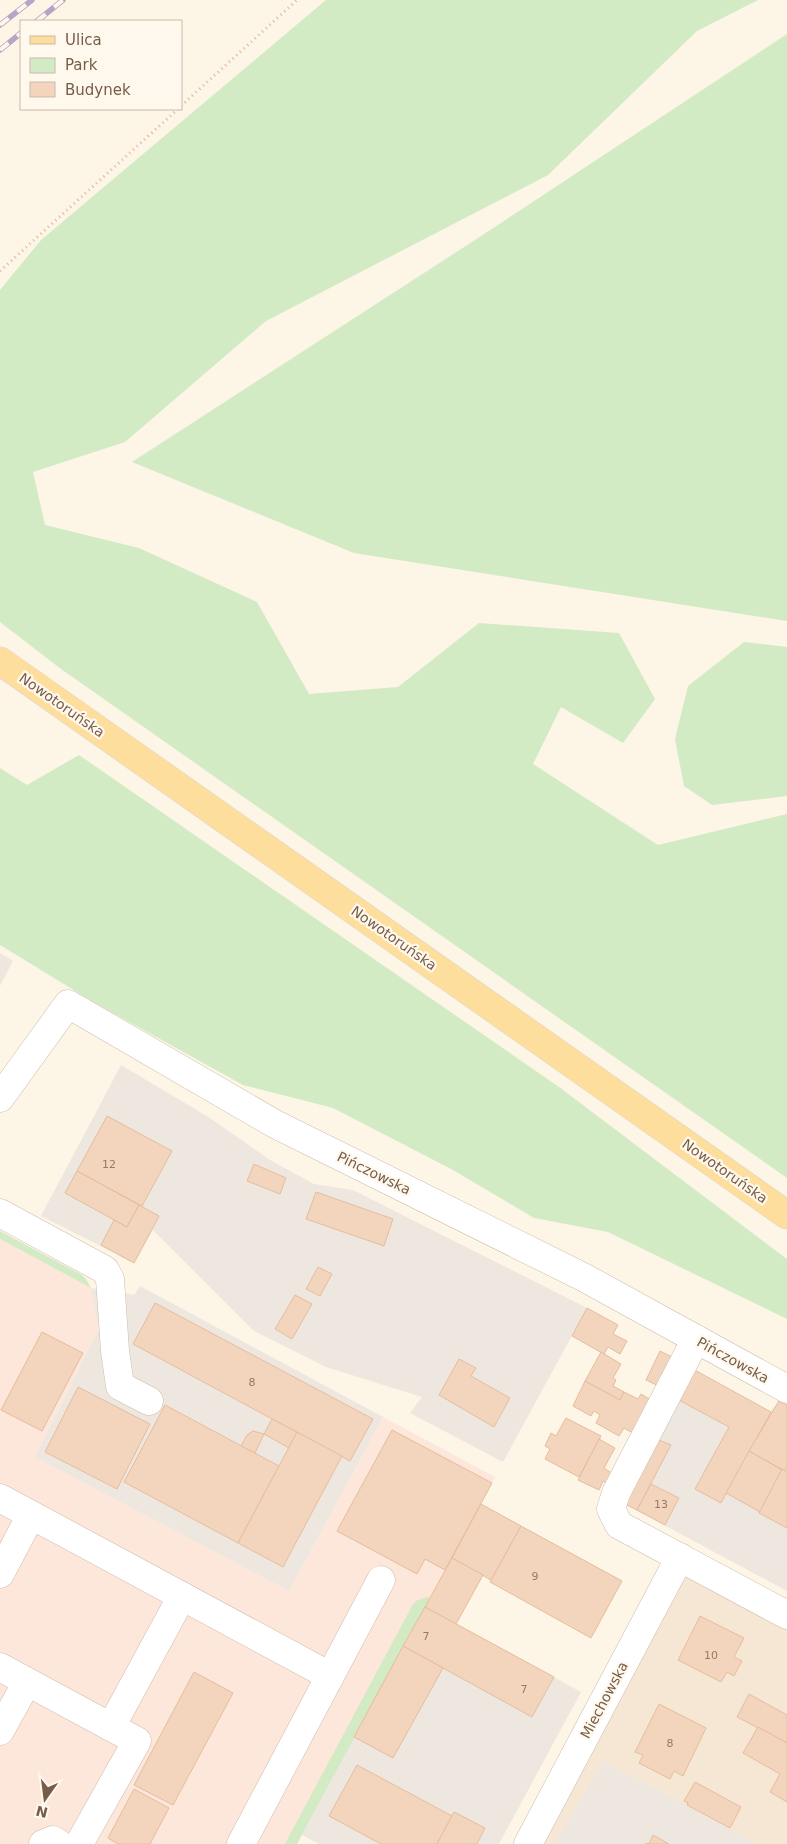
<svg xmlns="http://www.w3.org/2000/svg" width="787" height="1844" viewBox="0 0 787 1844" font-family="'DejaVu Sans',sans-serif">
  <rect width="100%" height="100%" fill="#fdf5e6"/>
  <polygon fill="#f5e7d4" points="680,1557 787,1615 787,1844 540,1844"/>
  <polygon fill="#fde6da" points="0,1239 91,1288 99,1329 35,1457 289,1591 383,1417 495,1477 297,1844 0,1844"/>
  <g fill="#ede7e0">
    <polygon points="0,953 13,961 0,986"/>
    <polygon points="121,1065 210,1118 270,1160 314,1184 353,1190 587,1308 503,1462 410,1413 422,1397 326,1367 254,1331 153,1230 134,1263 41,1216"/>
    <polygon points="140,1286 383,1417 289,1591 35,1457 99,1329 91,1288 134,1295"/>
    <polygon points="675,1398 770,1412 779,1401 787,1405 787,1591 621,1502"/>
    <polygon points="425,1607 581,1692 499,1844 319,1844 302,1835"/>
    <polygon points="603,1761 758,1844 555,1844"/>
  </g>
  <g fill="#d2ebc4">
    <polygon points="326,0 758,0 697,31 548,175 266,321 125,442 33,472 45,525 139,548 257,602 309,694 398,687 479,623 619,633 655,699 623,743 561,707 533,764 658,845 787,814 787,1178 61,669 0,622 0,290 41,240"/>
    <polygon points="787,34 787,621 354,553 132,462 475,240"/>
    <polygon points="744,642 787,647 787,796 712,805 684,786 675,739 688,686"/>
    <polygon points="79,755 559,1087 787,1259 787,1319 608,1232 534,1218 453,1170 333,1108 243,1085 95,1003 0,945 0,768 27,785"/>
    <polygon points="0,1231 82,1275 86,1279 91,1288 0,1239"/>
    <polygon points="426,1597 430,1598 297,1844 285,1844 412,1606 416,1601"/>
  </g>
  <g fill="#f3d5bd" stroke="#e6bc9d">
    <polygon points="107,1116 172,1151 142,1206 77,1171"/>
    <polygon points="254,1164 286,1178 280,1194 247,1181"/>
    <polygon points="77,1171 139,1205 127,1227 65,1193"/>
    <polygon points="316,1192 393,1219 384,1246 306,1219"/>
    <polygon points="139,1205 159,1216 134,1263 101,1245 114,1220 127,1227"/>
    <polygon points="318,1267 332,1274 320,1296 306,1289"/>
    <polygon points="295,1295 312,1304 292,1339 275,1329"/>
    <polygon points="155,1303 373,1419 350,1461 133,1344"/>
    <polygon points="587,1308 618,1325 613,1334 627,1341 620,1354 608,1347 604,1354 572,1336"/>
    <polygon points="42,1332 83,1353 42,1431 1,1410"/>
    <polygon points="660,1351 678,1360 663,1388 646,1380"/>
    <polygon points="601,1352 621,1364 613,1378 616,1380 613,1386 624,1392 620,1400 585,1381"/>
    <polygon points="459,1359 476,1368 471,1376 510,1398 494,1427 439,1395"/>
    <polygon points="691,1368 771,1412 721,1503 695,1489 729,1427 675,1398"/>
    <polygon points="585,1381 620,1400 624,1392 638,1399 641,1394 656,1403 638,1436 624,1428 619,1436 596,1423 600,1415 594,1411 591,1416 573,1406"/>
    <polygon points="78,1387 150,1424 117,1489 45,1452"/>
    <polygon points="779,1401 787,1405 787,1467 785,1471 749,1451"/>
    <polygon points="165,1405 279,1466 238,1543 124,1482"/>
    <polygon points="566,1418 601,1436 579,1477 545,1459 550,1449 545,1446 551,1433 556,1436"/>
    <polygon points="272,1419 297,1432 289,1448 264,1434"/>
    <polygon points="392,1430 492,1483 445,1570 425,1559 417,1574 337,1531"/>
    <polygon points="253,1431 264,1434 255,1453 241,1446 247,1435"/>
    <polygon points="297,1432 342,1456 283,1567 238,1543"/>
    <polygon points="654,1438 671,1445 637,1510 621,1502"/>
    <polygon points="599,1439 615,1448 604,1468 613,1474 608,1484 603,1481 599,1490 578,1480"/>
    <polygon points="749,1451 782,1470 760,1512 726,1493"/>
    <polygon points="782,1469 787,1472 787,1528 759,1513"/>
    <polygon points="651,1484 679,1498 665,1525 637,1510"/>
    <polygon points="481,1504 521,1526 491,1580 452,1558"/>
    <polygon points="521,1526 622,1581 591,1638 490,1582"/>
    <polygon points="452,1558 483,1575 456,1624 425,1607"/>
    <polygon points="425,1607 554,1677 532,1717 403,1646"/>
    <polygon points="700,1616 744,1638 734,1657 742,1661 734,1676 727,1672 721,1682 678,1660"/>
    <polygon points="403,1646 443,1668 393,1758 354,1737"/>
    <polygon points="194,1672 233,1693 173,1805 134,1785"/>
    <polygon points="749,1694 787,1715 787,1743 737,1717"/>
    <polygon points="659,1704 706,1728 683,1776 674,1771 670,1779 639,1763 643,1755 635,1752"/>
    <polygon points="758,1727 787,1743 787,1802 770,1792 780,1774 743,1753"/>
    <polygon points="357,1765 452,1816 437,1844 381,1844 329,1816"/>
    <polygon points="695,1782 741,1807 730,1828 687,1805 688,1803 684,1801"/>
    <polygon points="134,1789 169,1808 150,1844 118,1844 108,1838"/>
    <polygon points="454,1812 485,1828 477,1844 437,1844"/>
    <polygon points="653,1835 669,1844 645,1844 649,1844"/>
  </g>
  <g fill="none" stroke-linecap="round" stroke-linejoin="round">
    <g stroke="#cfbdac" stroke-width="29">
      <g id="minor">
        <polyline points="0,1098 68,1004 275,1124 585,1278 787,1389"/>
        <polyline points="0,1213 105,1270 110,1279 115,1351 120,1386 149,1401"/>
        <polyline points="696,1339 616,1493 611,1509 619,1525 787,1615"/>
        <polyline points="0,1498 330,1676"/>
        <polyline points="0,1574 31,1515"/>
        <polyline points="0,1667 111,1727 182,1596"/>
        <polyline points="0,1731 27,1682"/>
        <polyline points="43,1844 53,1840 59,1844"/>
        <polyline points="79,1844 137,1741 111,1727"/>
        <polyline points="241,1844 381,1580"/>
        <polyline points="528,1844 680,1557"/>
      </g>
    </g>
    <g stroke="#dcd5d0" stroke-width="29">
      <polyline id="major" points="0,661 787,1215"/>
    </g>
    <g stroke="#d8b8a0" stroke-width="3" stroke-dasharray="1 4" stroke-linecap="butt">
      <polyline points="181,106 297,0"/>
      <polyline points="0,271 178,109"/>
    </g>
    <use href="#minor" stroke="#fff" stroke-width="28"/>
    <use href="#major" stroke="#fdde9d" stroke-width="28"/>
    <g stroke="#b9a4c7" stroke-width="5.5">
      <g id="rail">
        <polyline points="37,21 63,0"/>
        <polyline points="0,25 32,0"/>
        <polyline points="0,50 21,33"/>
      </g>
    </g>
    <use href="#rail" stroke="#fff9ed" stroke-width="4" stroke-dasharray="11" stroke-linecap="butt"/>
  </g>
  <g text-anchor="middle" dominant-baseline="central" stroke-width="4.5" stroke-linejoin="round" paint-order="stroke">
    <g font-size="11" fill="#967a67">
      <text x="109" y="1164">12</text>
      <text x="252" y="1382">8</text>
      <text x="661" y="1504">13</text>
      <text x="535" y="1576">9</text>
      <text x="426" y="1636">7</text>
      <text x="711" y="1655">10</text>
      <text x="524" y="1689">7</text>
      <text x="670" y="1743">8</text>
    </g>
    <g font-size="14" fill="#775c4a" stroke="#fff9ed">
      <text transform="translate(62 705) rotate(35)">Nowotoruńska</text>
      <text transform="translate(394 938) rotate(35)">Nowotoruńska</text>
      <text transform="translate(725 1171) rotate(35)">Nowotoruńska</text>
      <text transform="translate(374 1173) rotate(26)">Pińczowska</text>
      <text transform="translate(733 1360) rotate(29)">Pińczowska</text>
      <text transform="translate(604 1700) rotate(-62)">Miechowska</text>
    </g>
  </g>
  <rect x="20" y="20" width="162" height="90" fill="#fff9ed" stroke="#c9baac"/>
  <rect x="30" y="36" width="25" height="8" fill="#fdde9d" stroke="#c9baac"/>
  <text x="65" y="45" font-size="15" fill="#775c4a">Ulica</text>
  <rect x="30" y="58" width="25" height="15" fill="#d2ebc4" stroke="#c9baac"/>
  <text x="65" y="70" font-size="15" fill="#775c4a">Park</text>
  <rect x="30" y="82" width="25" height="15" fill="#f3d5bd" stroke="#c9baac"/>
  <text x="65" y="95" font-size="15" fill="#775c4a">Budynek</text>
  <g transform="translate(45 1799) rotate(194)" stroke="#fff9ed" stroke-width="4" paint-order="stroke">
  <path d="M0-4L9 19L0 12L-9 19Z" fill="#775c4a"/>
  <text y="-8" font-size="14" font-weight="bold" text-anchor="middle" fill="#775c4a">N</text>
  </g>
</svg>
